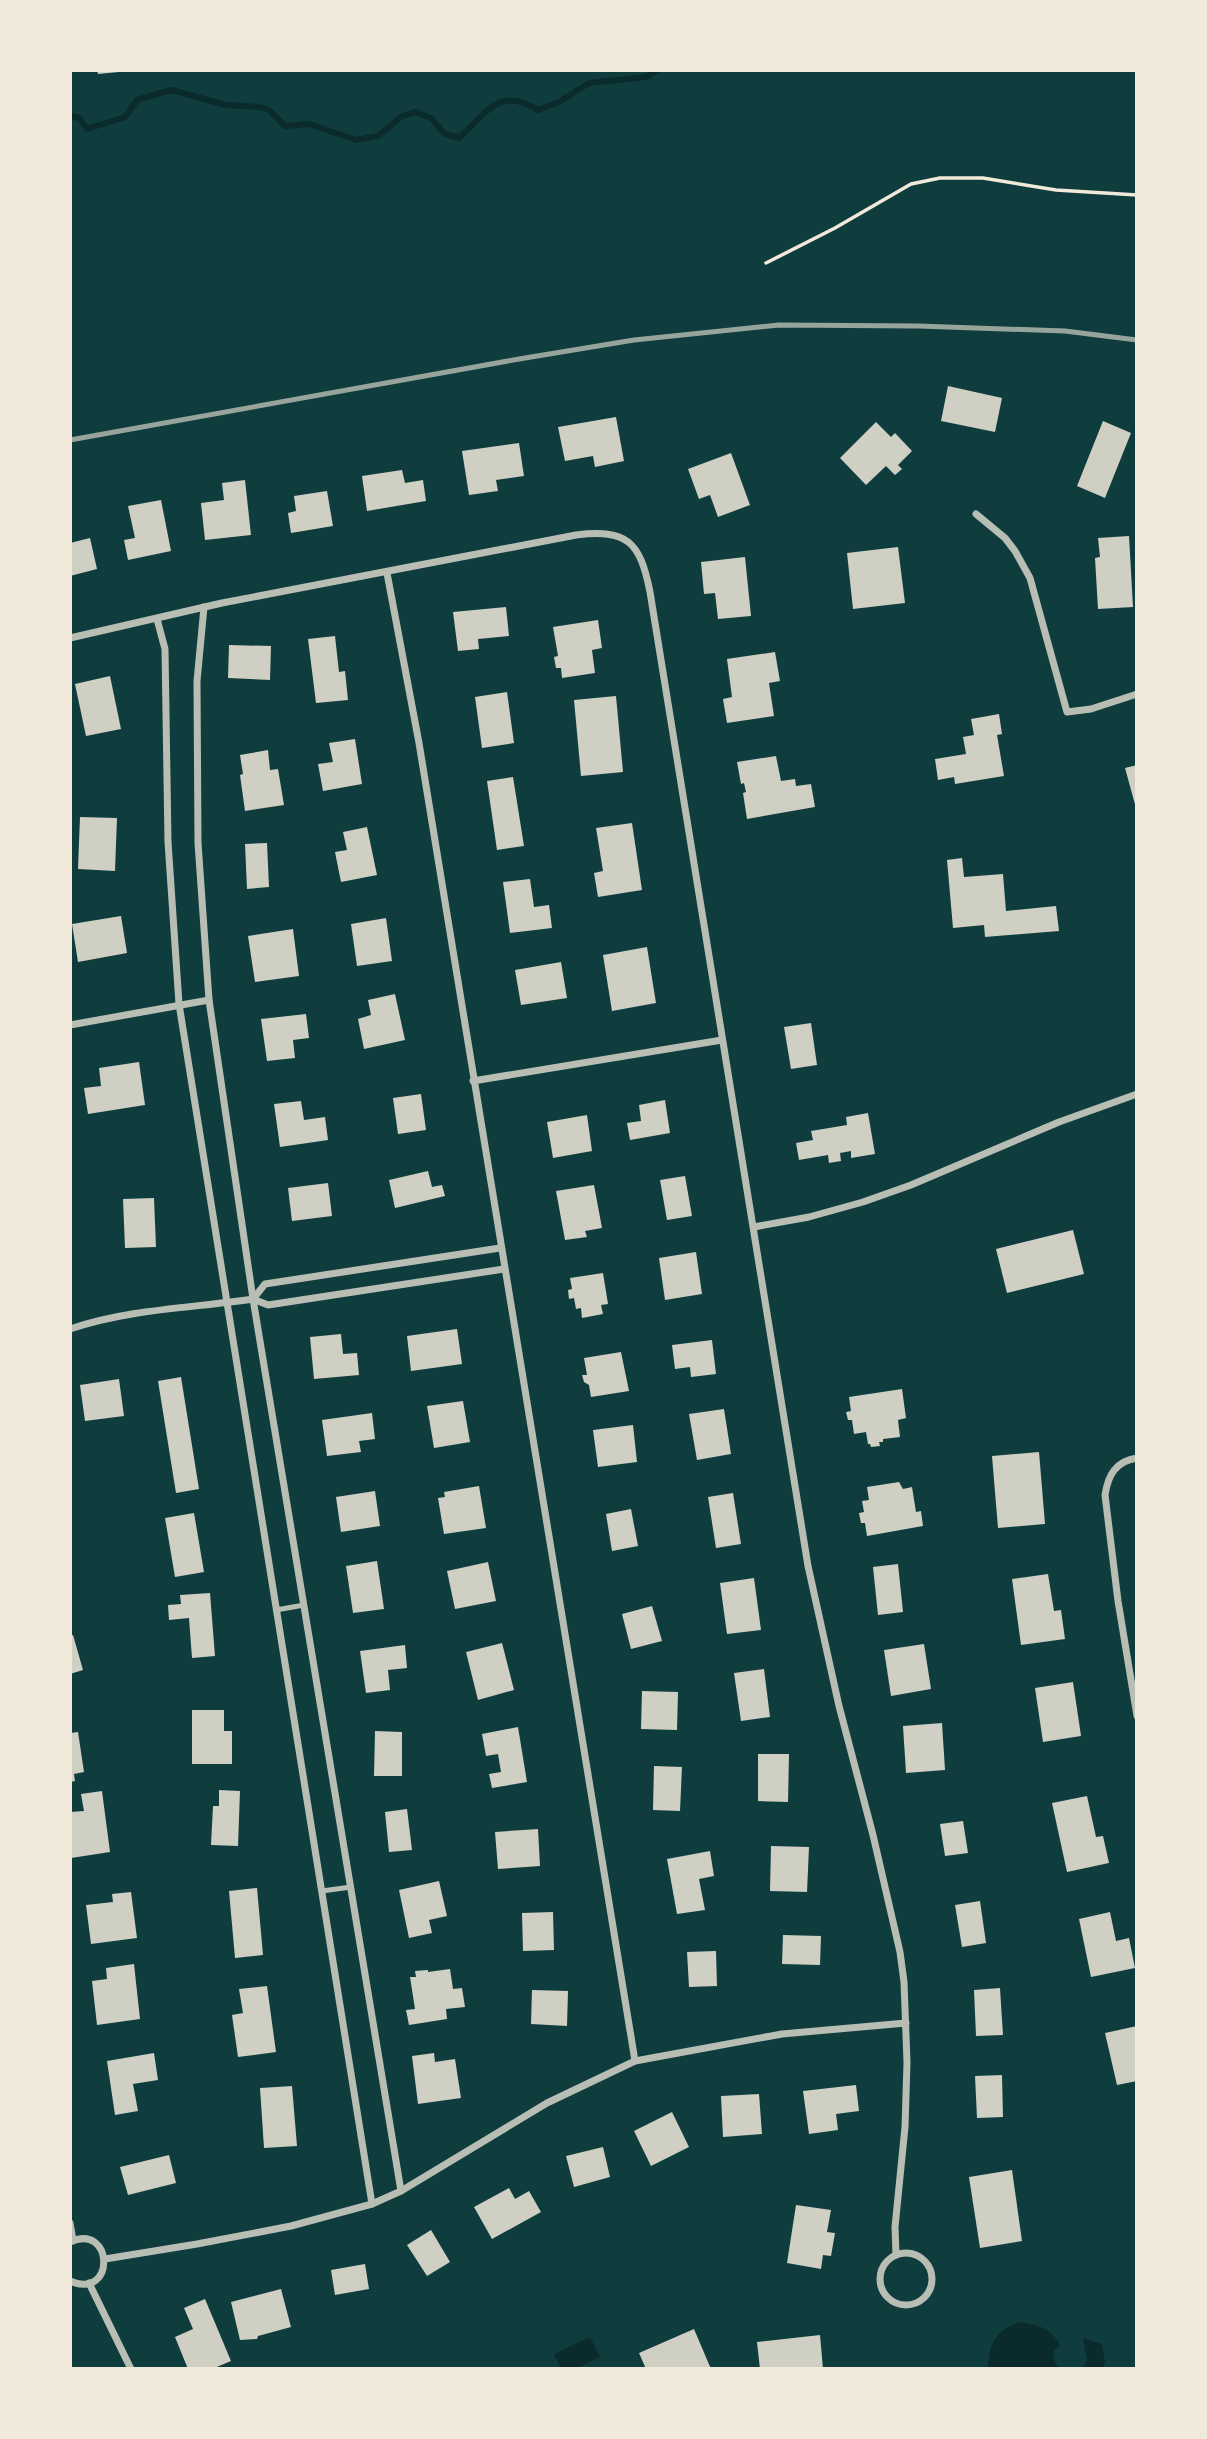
<svg xmlns="http://www.w3.org/2000/svg" width="1207" height="2439" viewBox="0 0 1207 2439" font-family="'Roboto Condensed',sans-serif">
  <rect width="100%" height="100%" fill="#0f3d3e"/>
  <g fill="#0a2a2b">
    <path d="M1020,2322C1038,2325 1051,2328 1060,2345L1053,2352L1055,2363L1060,2369H988C989,2344 995,2330 1020,2322Z"/>
    <polygon points="590,2337 600,2357 575,2369 561,2369 554,2354"/>
    <polygon points="1083,2338 1102,2344 1105,2362 1102,2369 1082,2369 1087,2360"/>
  </g>
  <g fill="none" stroke-linecap="round" stroke-linejoin="round">
    <path stroke="#0a2a2b" stroke-width="6" d="M70,116L79,118L87,129L125,117L137,100L171,90L226,105L259,107L269,110L285,126L309,124L356,140L378,136L402,116L416,112L432,119L445,134L459,138C488,112 498,86 538,110L559,102L589,83L646,77L657,70"/>
  </g>
  <g fill="#cfcfc3">
    <polygon points="97,70 119,70 119,72 98,74"/>
    <polygon points="948,386 1002,398 995,432 941,421"/>
    <polygon points="616,417 624,461 595,467 593,456 565,461 558,427"/>
    <polygon points="1103,421 1131,433 1105,498 1077,486"/>
    <polygon points="876,422 891,437 895,433 912,451 898,465 902,469 895,475 886,466 866,485 840,458"/>
    <polygon points="519,443 524,476 496,480 498,491 469,495 462,451"/>
    <polygon points="731,453 750,505 718,517 710,495 699,499 688,469"/>
    <polygon points="402,470 405,483 423,480 426,501 367,511 362,476"/>
    <polygon points="245,480 251,535 205,540 201,503 224,500 222,483"/>
    <polygon points="327,491 333,526 291,533 288,513 296,511 294,496"/>
    <polygon points="161,500 171,551 128,560 124,540 135,538 128,506"/>
    <polygon points="1129,536 1133,607 1098,609 1095,558 1100,557 1098,538"/>
    <polygon points="90,538 97,569 70,576 70,543"/>
    <polygon points="898,547 905,603 853,609 847,553"/>
    <polygon points="745,557 751,616 718,619 715,593 704,594 701,562"/>
    <polygon points="506,607 509,636 478,639 479,649 458,651 453,612"/>
    <polygon points="598,620 602,648 592,650 595,673 562,678 561,668 556,668 554,657 558,656 553,627"/>
    <polygon points="335,636 339,672 345,671 348,700 316,703 308,639"/>
    <polygon points="229,645 271,646 270,680 228,678"/>
    <polygon points="775,652 780,681 769,683 774,716 727,723 723,699 732,697 727,659"/>
    <polygon points="110,676 121,729 86,736 75,684"/>
    <polygon points="507,692 514,743 482,748 475,697"/>
    <polygon points="616,696 623,772 581,776 574,700"/>
    <polygon points="999,714 1002,734 997,735 1004,776 955,784 954,777 938,780 935,759 966,754 963,737 974,735 971,719"/>
    <polygon points="355,739 362,784 323,791 318,764 333,762 329,743"/>
    <polygon points="268,750 270,770 278,769 284,805 245,811 240,775 243,774 240,755"/>
    <polygon points="776,756 781,781 795,779 796,786 811,784 815,807 747,819 743,793 746,792 744,783 741,784 737,762"/>
    <polygon points="1137,765 1137,808 1136,808 1125,768"/>
    <polygon points="513,777 524,846 497,850 487,781"/>
    <polygon points="80,817 117,818 115,871 78,869"/>
    <polygon points="632,823 642,890 598,897 594,873 603,871 596,828"/>
    <polygon points="367,827 377,875 341,882 335,852 347,850 343,832"/>
    <polygon points="267,843 269,887 247,889 245,844"/>
    <polygon points="962,858 964,877 1003,874 1006,911 1056,906 1059,931 985,937 984,925 953,928 947,860"/>
    <polygon points="530,879 534,907 549,905 552,928 510,933 503,882"/>
    <polygon points="121,916 127,953 78,962 72,924"/>
    <polygon points="386,918 392,961 357,966 351,924"/>
    <polygon points="293,929 299,976 255,982 248,936"/>
    <polygon points="647,947 656,1003 612,1011 603,955"/>
    <polygon points="561,962 567,998 521,1005 515,970"/>
    <polygon points="395,994 405,1040 364,1049 358,1019 371,1015 368,1000"/>
    <polygon points="306,1014 309,1038 293,1040 295,1058 267,1061 261,1019"/>
    <polygon points="811,1023 817,1065 791,1069 784,1027"/>
    <polygon points="139,1062 145,1105 88,1114 84,1088 101,1086 99,1068"/>
    <polygon points="421,1094 426,1130 398,1134 393,1098"/>
    <polygon points="665,1100 670,1133 630,1140 627,1123 641,1121 639,1105"/>
    <polygon points="301,1101 304,1120 325,1117 328,1140 280,1147 274,1104"/>
    <polygon points="868,1113 875,1154 851,1158 851,1151 840,1153 841,1161 829,1163 828,1155 799,1160 796,1143 813,1140 811,1131 847,1125 846,1117"/>
    <polygon points="587,1115 592,1151 553,1158 547,1122"/>
    <polygon points="428,1171 432,1187 442,1185 445,1196 395,1208 389,1180"/>
    <polygon points="685,1176 692,1216 667,1220 660,1180"/>
    <polygon points="328,1183 332,1216 292,1221 288,1188"/>
    <polygon points="594,1185 602,1228 585,1231 587,1237 565,1240 556,1191"/>
    <polygon points="154,1198 156,1247 125,1248 123,1199"/>
    <polygon points="1073,1230 1084,1274 1007,1293 996,1249"/>
    <polygon points="696,1252 702,1294 665,1300 659,1258"/>
    <polygon points="603,1273 608,1304 601,1305 603,1314 582,1318 581,1308 576,1309 574,1298 569,1299 568,1290 572,1289 570,1278"/>
    <polygon points="457,1329 462,1364 411,1371 407,1336"/>
    <polygon points="341,1334 343,1354 357,1353 359,1375 314,1379 310,1337"/>
    <polygon points="712,1340 716,1374 691,1377 690,1367 675,1369 672,1345"/>
    <polygon points="621,1352 629,1391 591,1397 589,1385 584,1382 582,1375 587,1375 584,1358"/>
    <polygon points="181,1377 199,1489 176,1493 158,1381"/>
    <polygon points="119,1379 124,1416 85,1421 80,1385"/>
    <polygon points="902,1389 906,1418 898,1420 900,1437 883,1439 883,1442 879,1442 880,1446 871,1447 870,1444 868,1444 866,1432 854,1434 852,1420 848,1420 846,1412 851,1411 849,1397"/>
    <polygon points="463,1401 470,1442 434,1448 427,1406"/>
    <polygon points="724,1409 731,1454 697,1460 689,1414"/>
    <polygon points="372,1413 375,1439 359,1441 361,1452 327,1456 322,1420"/>
    <polygon points="633,1425 637,1462 598,1467 593,1430"/>
    <polygon points="1039,1452 1045,1524 998,1528 992,1456"/>
    <polygon points="899,1482 903,1489 912,1487 916,1512 921,1511 923,1526 867,1536 865,1523 861,1523 859,1513 864,1512 862,1501 869,1500 867,1487"/>
    <polygon points="479,1486 486,1528 444,1534 438,1498 445,1497 444,1492"/>
    <polygon points="375,1491 380,1526 341,1532 336,1497"/>
    <polygon points="733,1493 741,1544 716,1548 708,1497"/>
    <polygon points="631,1509 638,1546 612,1551 606,1514"/>
    <polygon points="194,1513 204,1572 175,1577 165,1518"/>
    <polygon points="377,1561 384,1609 353,1613 346,1566"/>
    <polygon points="488,1562 496,1601 455,1609 447,1571"/>
    <polygon points="898,1564 903,1612 878,1615 873,1567"/>
    <polygon points="1048,1574 1054,1611 1061,1610 1065,1639 1021,1645 1012,1579"/>
    <polygon points="754,1578 761,1630 727,1634 720,1583"/>
    <polygon points="210,1593 215,1656 192,1658 189,1618 169,1620 168,1605 181,1604 180,1595"/>
    <polygon points="652,1606 662,1641 631,1649 622,1614"/>
    <polygon points="73,1635 83,1670 70,1674 70,1636"/>
    <polygon points="502,1643 514,1690 478,1700 466,1652"/>
    <polygon points="924,1644 931,1689 891,1696 884,1650"/>
    <polygon points="405,1645 407,1668 388,1670 390,1690 366,1693 360,1651"/>
    <polygon points="764,1669 770,1717 741,1721 734,1673"/>
    <polygon points="1073,1682 1081,1736 1043,1742 1035,1688"/>
    <polygon points="642,1691 678,1692 677,1730 641,1729"/>
    <polygon points="192,1710 224,1710 224,1731 232,1731 232,1764 192,1764"/>
    <polygon points="942,1723 945,1770 906,1773 903,1726"/>
    <polygon points="518,1727 527,1782 492,1788 489,1774 501,1772 498,1754 486,1756 482,1734"/>
    <polygon points="375,1731 402,1732 402,1776 374,1776"/>
    <polygon points="78,1732 84,1772 74,1774 75,1781 70,1782 70,1733"/>
    <polygon points="758,1754 789,1754 788,1802 758,1801"/>
    <polygon points="654,1766 682,1767 680,1811 653,1810"/>
    <polygon points="219,1790 240,1791 238,1846 211,1845 213,1806 219,1806"/>
    <polygon points="102,1791 110,1852 71,1858 70,1812 84,1811 81,1794"/>
    <polygon points="1087,1796 1096,1837 1103,1836 1109,1863 1067,1872 1052,1803"/>
    <polygon points="407,1809 412,1850 389,1852 385,1812"/>
    <polygon points="963,1821 968,1853 945,1856 940,1824"/>
    <polygon points="538,1829 540,1866 498,1869 495,1832"/>
    <polygon points="771,1846 809,1847 807,1892 770,1891"/>
    <polygon points="710,1851 714,1876 699,1879 705,1910 677,1914 667,1859"/>
    <polygon points="439,1881 447,1916 429,1920 432,1933 409,1938 399,1890"/>
    <polygon points="257,1888 263,1955 235,1958 229,1891"/>
    <polygon points="131,1892 137,1938 91,1944 86,1905 113,1902 112,1894"/>
    <polygon points="980,1901 986,1943 962,1947 955,1905"/>
    <polygon points="553,1912 554,1950 523,1951 522,1913"/>
    <polygon points="1110,1912 1116,1941 1129,1938 1135,1968 1091,1977 1079,1919"/>
    <polygon points="783,1935 821,1936 820,1965 782,1964"/>
    <polygon points="716,1951 717,1986 689,1987 687,1952"/>
    <polygon points="134,1964 140,2019 97,2025 92,1981 107,1979 106,1968"/>
    <polygon points="450,1969 453,1989 462,1988 465,2007 446,2009 447,2019 409,2025 406,2010 415,2009 410,1977 416,1977 415,1971 428,1970 428,1972"/>
    <polygon points="267,1986 276,2052 238,2057 232,2015 243,2013 239,1989"/>
    <polygon points="1000,1988 1003,2035 976,2036 974,1990"/>
    <polygon points="532,1990 568,1991 567,2026 531,2024"/>
    <polygon points="1137,2026 1137,2081 1117,2085 1105,2033"/>
    <polygon points="154,2053 158,2080 133,2084 138,2111 115,2115 107,2061"/>
    <polygon points="434,2053 435,2062 455,2059 461,2098 418,2104 412,2056"/>
    <polygon points="1002,2075 1003,2117 977,2118 975,2076"/>
    <polygon points="856,2085 859,2111 836,2114 838,2130 809,2134 803,2091"/>
    <polygon points="292,2086 297,2146 264,2148 260,2088"/>
    <polygon points="759,2094 762,2134 723,2137 721,2096"/>
    <polygon points="672,2112 689,2147 651,2166 634,2131"/>
    <polygon points="603,2147 610,2177 574,2187 566,2156"/>
    <polygon points="169,2155 176,2183 128,2195 120,2167"/>
    <polygon points="1012,2170 1022,2241 980,2248 969,2177"/>
    <polygon points="509,2188 515,2199 529,2191 541,2212 492,2239 474,2207"/>
    <polygon points="796,2205 831,2210 827,2232 835,2233 831,2256 823,2255 821,2269 787,2263"/>
    <polygon points="431,2230 450,2262 427,2276 407,2245"/>
    <polygon points="365,2264 369,2289 335,2295 331,2270"/>
    <polygon points="281,2289 291,2327 258,2336 257,2339 240,2340 231,2302"/>
    <polygon points="205,2299 231,2361 212,2369 188,2369 175,2337 193,2329 184,2308"/>
    <polygon points="694,2329 711,2369 646,2369 639,2353"/>
    <polygon points="820,2335 823,2369 760,2369 757,2342"/>
  </g>
  <g fill="none" stroke-linecap="round" stroke-linejoin="round">
    <polyline stroke="#f1e9da" stroke-width="3.5" points="766,263 835,228 911,184 940,178 983,178 1056,190 1137,195"/>
    <g stroke="#b8beb3" stroke-width="5">
      <polyline points="276,1610 304,1605"/>
      <polyline points="322,1891 351,1887"/>
    </g>
    <g stroke="#b8beb3" stroke-width="7">
      <polyline points="976,514 1005,538 1015,551 1030,578 1067,712 1091,709 1137,694"/>
      <polyline points="387,573 419,743 635,2061"/>
      <polyline points="204,607 197,681 198,843 209,1000 253,1299 401,2191"/>
      <polyline points="157,619 165,649 168,842 179,1004 372,2204"/>
      <path d="M70,638L222,603L576,535C627,529 640,541 650,592L808,1566L839,1706L873,1835L900,1952L904,1982L907,2062L905,2127L895,2227L896,2255"/>
      <polyline points="70,1025 209,1000"/>
      <polyline points="473,1081 722,1040"/>
      <polyline points="754,1227 809,1217 863,1202 911,1185 1059,1122 1137,1094"/>
      <polyline points="500,1248 265,1284 253,1299 268,1305 504,1269"/>
      <path d="M70,1329C129,1309 192,1308 253,1299"/>
      <path d="M1137,1458C1116,1461 1108,1475 1105,1495L1118,1601L1137,1716"/>
      <polyline points="70,2223 73,2240"/>
      <path d="M70,2242C114,2222 116,2301 70,2281"/>
      <circle cx="906" cy="2279" r="26"/>
      <polyline points="105,2259 197,2244 291,2226 372,2204 401,2191 547,2103 635,2061 782,2034 906,2023"/>
      <polyline points="89,2283 131,2369"/>
    </g>
    <polyline stroke="#97a49c" stroke-width="5" points="70,440 519,359 634,340 779,325 918,326 1065,331 1137,340"/>
  </g>
  <rect width="1207" height="2439" fill="none" stroke="#f1e9da" stroke-width="144"/>
</svg>
